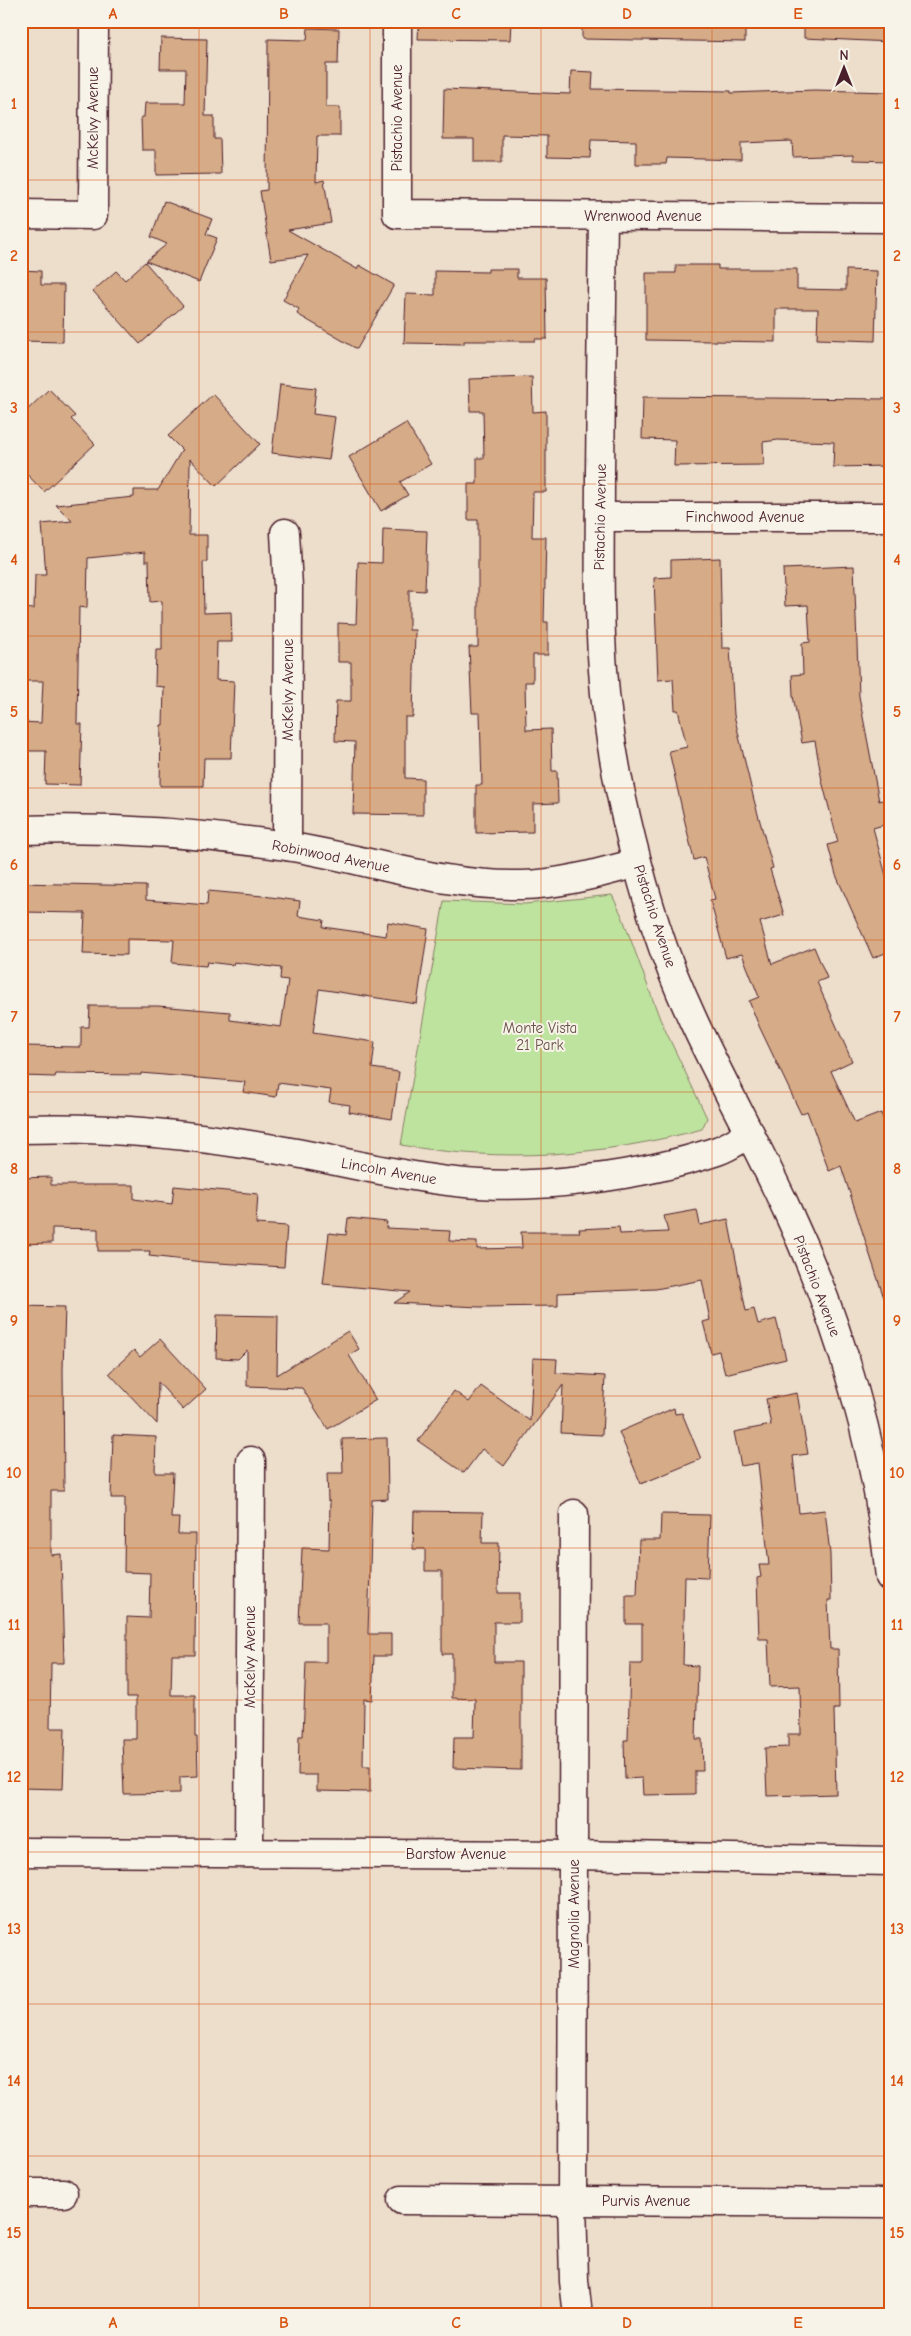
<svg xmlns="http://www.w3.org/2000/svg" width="911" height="2336" viewBox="0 0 911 2336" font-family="'Comic Neue',sans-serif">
  <rect width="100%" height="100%" fill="#edddcb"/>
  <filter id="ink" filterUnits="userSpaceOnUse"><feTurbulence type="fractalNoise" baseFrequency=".02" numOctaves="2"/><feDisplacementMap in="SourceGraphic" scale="10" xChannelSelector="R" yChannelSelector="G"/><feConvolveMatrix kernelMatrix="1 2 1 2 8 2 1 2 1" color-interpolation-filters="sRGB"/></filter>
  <g filter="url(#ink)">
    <path fill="#bee39e" stroke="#848164" d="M612,895L622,916L660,1019L707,1118L702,1129C603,1156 502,1163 401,1145L444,901L525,904Z"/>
    <g fill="#d6ab87" stroke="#4a1f2b">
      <polygon points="419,21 511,21 510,40 418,39"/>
      <polygon points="582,21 745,21 745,42 582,39"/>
      <polygon points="804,21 890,21 890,42 804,38"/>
      <polygon points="308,28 339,29 338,64 326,64 326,107 340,107 340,136 317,136 316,182 324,180 331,223 288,230 357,269 359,265 394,285 357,349 297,314 299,309 283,300 308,255 271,260 260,191 267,190 268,39 307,40"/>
      <polygon points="161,38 207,39 205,116 214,116 214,139 220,139 221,174 156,175 156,150 142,150 141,117 144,117 145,103 185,103 186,69 160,69"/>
      <polygon points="571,71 593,72 592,89 731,91 731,93 815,90 890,92 890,161 853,160 853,155 793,157 792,141 741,143 741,160 667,158 666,164 636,164 636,141 591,140 590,158 547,157 547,136 502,135 502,162 474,162 474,139 443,139 444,89 570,94"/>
      <polygon points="164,201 212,219 206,234 217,238 199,282 146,261 167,244 151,237"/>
      <polygon points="145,262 183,306 140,344 93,291 116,271 125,280"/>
      <polygon points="676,265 718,265 718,269 797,269 797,289 846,290 846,270 877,271 875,341 817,339 818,309 776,309 776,342 646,340 646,273 676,273"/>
      <polygon points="488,269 517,269 517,278 546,278 547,339 535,339 535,341 464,341 464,344 404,343 406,294 435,295 435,271 488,272"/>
      <polygon points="21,270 41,271 41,285 64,285 63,342 21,341"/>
      <polygon points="532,377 533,412 546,411 546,492 533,492 532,537 546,537 544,622 548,622 548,655 533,655 533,682 525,682 526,730 551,729 552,771 557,771 558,803 533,804 533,832 476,833 476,785 482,785 480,713 472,713 469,647 478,647 478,520 468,520 468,484 477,484 477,458 484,458 483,411 470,411 469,379"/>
      <polygon points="280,384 316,388 313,414 335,417 329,460 272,453"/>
      <polygon points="49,389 75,416 71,419 95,444 44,492 21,468 21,416"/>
      <polygon points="213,394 260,444 216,486 190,459 189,535 207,535 207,562 203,562 204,613 231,612 232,642 217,642 216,680 234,681 231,758 204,758 203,786 160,786 161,725 163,725 164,687 155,686 156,650 162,650 162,601 150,602 149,561 145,561 145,552 88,558 87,608 79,607 77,724 82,724 80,785 45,784 46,751 21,751 21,722 41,723 43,681 21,681 21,608 34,609 35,575 46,575 42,524 72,521 56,505 134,497 134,490 158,490 182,450 168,436"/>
      <polygon points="643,397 890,399 890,466 833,467 834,442 778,440 763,442 764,465 674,466 675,440 642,439"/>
      <polygon points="406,423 431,464 400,482 408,495 381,511 349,457"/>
      <polygon points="383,529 427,531 425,591 409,590 409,630 415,630 413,717 405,717 405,778 423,779 423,815 353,814 355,742 335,741 336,701 351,701 351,662 338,662 338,623 356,624 358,562 382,563"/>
      <polygon points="720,558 722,648 730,648 734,715 754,800 773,868 770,869 784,915 760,922 772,964 814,947 827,978 817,982 852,1061 831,1071 855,1123 881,1113 890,1137 890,1297 884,1298 841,1166 829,1171 807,1111 801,1114 759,1026 749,1001 759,997 742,954 726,958 710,900 715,899 704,857 694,860 684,818 669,751 687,747 678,710 675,710 673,679 658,680 654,578 671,577 671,560"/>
      <polygon points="854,566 859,696 879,801 890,798 890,823 873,828 890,890 890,951 873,958 836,875 828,845 838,842 822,781 815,741 802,743 793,696 792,675 803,674 802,643 810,642 808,605 785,606 783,569"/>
      <polygon points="21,883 146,886 146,900 207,905 208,891 263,896 300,901 298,916 324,920 323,927 386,936 388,922 428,929 417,1004 319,989 313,1033 375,1042 372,1068 399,1072 392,1119 349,1112 350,1105 329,1102 331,1090 278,1083 276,1097 243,1092 245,1082 141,1073 141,1075 56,1074 55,1077 21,1076 21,1046 81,1047 81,1027 89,1027 90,1006 158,1006 230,1012 230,1020 281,1027 288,980 280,979 281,968 234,962 233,965 207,962 206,966 172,963 174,940 127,939 127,955 83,954 85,913 21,912"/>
      <polygon points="51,1177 51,1185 134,1185 134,1199 172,1204 174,1186 258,1194 256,1224 287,1226 284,1267 203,1262 149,1256 150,1251 98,1251 98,1229 52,1228 52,1243 21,1244 21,1178"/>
      <polygon points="697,1210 700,1225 728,1219 746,1311 754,1309 758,1324 776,1319 786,1359 725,1374 719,1351 711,1353 703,1322 710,1320 702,1280 656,1289 558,1293 558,1306 480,1307 394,1303 410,1292 323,1284 329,1233 346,1235 348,1218 387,1222 386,1228 450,1231 449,1241 477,1242 477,1249 522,1248 521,1232 580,1232 579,1229 619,1227 620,1234 668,1232 664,1216"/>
      <polygon points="21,1306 65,1307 63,1369 64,1491 51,1491 51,1555 61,1554 64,1663 51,1663 50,1728 65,1728 63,1789 21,1788"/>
      <polygon points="217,1315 278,1316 277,1375 348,1331 359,1349 349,1355 376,1400 328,1429 302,1388 247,1386 247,1350 238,1359 216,1358"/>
      <polygon points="160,1339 206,1389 183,1410 158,1382 157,1424 109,1373 134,1350 140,1357"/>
      <polygon points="533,1358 557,1359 556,1373 605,1376 602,1435 561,1433 563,1385 504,1466 482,1449 464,1473 418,1441 454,1391 469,1402 481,1386 530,1421"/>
      <polygon points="797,1393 808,1454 793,1456 799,1513 825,1510 830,1554 831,1600 828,1600 830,1649 838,1649 839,1709 834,1709 836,1794 767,1796 765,1748 788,1747 788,1734 801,1734 800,1686 770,1687 768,1639 759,1639 757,1578 761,1577 759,1565 769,1565 758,1463 741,1466 734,1432 771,1425 766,1399"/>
      <polygon points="674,1408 675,1414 682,1413 701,1459 641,1484 619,1432"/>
      <polygon points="113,1435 156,1437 155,1473 173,1473 171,1518 179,1518 178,1534 196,1534 195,1655 172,1655 171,1695 195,1695 195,1737 197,1737 198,1776 180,1777 180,1793 124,1794 122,1739 136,1739 136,1697 127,1697 127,1617 149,1618 150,1573 124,1572 125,1498 111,1498"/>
      <polygon points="387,1438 388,1499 372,1500 368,1634 391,1634 391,1656 374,1656 372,1700 364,1699 363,1766 370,1766 370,1792 317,1791 317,1775 298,1775 299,1736 303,1736 306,1662 326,1662 326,1623 299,1623 302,1548 329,1549 330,1501 328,1501 327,1473 343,1473 342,1439"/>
      <polygon points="414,1511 483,1512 482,1543 499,1543 498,1593 520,1593 520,1622 494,1622 494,1662 521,1662 521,1770 453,1768 454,1737 474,1737 475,1699 452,1698 452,1654 442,1654 442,1571 425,1571 425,1549 413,1549"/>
      <polygon points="661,1514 710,1515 708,1578 685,1577 683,1665 698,1666 696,1739 702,1739 703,1771 695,1771 695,1794 643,1795 642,1778 625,1779 624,1740 628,1740 630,1664 642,1664 642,1624 626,1624 626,1595 637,1595 639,1540 660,1540"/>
    </g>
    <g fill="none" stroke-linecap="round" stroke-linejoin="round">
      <g stroke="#4a1f2b" stroke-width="31">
        <g id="minor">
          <polyline points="397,21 397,214 890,218"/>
          <polyline points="21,214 93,215 94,21"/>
          <path d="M603,216C602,301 601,386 600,472C600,538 598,604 603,670C609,757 630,844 656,927C688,1026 744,1116 787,1210C840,1323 878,1453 890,1577"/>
          <polyline points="600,517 890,517"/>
          <polyline points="285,533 288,587 287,846"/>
          <path d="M21,830C110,827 199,833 286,846C364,858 442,887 522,885C561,884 599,873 637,863"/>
          <path d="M21,1129C109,1126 199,1135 285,1151C342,1161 398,1176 456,1182C534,1191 643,1176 717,1151C729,1147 740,1139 750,1133"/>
          <polyline points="574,1514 572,2201 574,2281 578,2315"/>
          <polyline points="21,1852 574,1855 890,1861"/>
          <polyline points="249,1853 251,1461"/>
          <polyline points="21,2193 63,2193"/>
          <polyline points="402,2200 890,2203"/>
        </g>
      </g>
      <use href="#minor" stroke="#f7f3e8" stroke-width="28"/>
    </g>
  </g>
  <path fill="none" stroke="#d8530f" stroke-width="1" stroke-opacity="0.55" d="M199,21V2315M370,21V2315M541,21V2315M712,21V2315M21,180H890M21,332H890M21,484H890M21,636H890M21,788H890M21,940H890M21,1092H890M21,1244H890M21,1396H890M21,1548H890M21,1700H890M21,1852H890M21,2004H890M21,2156H890"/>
  <g text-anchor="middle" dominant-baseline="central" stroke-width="4" stroke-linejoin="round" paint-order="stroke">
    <g font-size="15" fill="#4a1f2b" stroke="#f7f3e8">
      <text transform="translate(93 118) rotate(-90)">McKelvy Avenue</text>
      <text transform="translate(397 118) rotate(-90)">Pistachio Avenue</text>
      <text x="643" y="216">Wrenwood Avenue</text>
      <text transform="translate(600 517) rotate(-89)">Pistachio Avenue</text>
      <text x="745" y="517">Finchwood Avenue</text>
      <text transform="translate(288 690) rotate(-90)">McKelvy Avenue</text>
      <text transform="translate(331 856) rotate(11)">Robinwood Avenue</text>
      <text transform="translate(655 916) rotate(72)">Pistachio Avenue</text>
      <text transform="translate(389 1171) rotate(10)">Lincoln Avenue</text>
      <text transform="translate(817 1286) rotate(69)">Pistachio Avenue</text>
      <text transform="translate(250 1657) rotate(-90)">McKelvy Avenue</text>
      <text x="456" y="1854">Barstow Avenue</text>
      <text transform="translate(574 1914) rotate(-90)">Magnolia Avenue</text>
      <text x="646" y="2201">Purvis Avenue</text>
    </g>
    <g font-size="15" fill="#675048" stroke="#f7f3e8">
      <text x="540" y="1028">Monte Vista<tspan x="540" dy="17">21 Park</tspan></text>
    </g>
  </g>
  <rect width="911" height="2336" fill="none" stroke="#f7f3e8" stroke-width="55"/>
  <g transform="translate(844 68)" stroke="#f7f3e8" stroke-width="4" paint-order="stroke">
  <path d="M0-4L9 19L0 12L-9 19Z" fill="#4a1f2b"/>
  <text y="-8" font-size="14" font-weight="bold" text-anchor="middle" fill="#4a1f2b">N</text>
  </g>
  <rect x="28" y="28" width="856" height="2280" fill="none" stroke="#d8530f" stroke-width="2"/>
  <g font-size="16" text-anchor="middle" font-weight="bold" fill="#d8530f">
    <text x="113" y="19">A</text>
    <text x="284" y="19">B</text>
    <text x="456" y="19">C</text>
    <text x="627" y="19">D</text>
    <text x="798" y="19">E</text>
    <text x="14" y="109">1</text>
    <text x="897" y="109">1</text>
    <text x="14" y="261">2</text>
    <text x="897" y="261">2</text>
    <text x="14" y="413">3</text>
    <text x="897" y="413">3</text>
    <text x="14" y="565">4</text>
    <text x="897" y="565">4</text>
    <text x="14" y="717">5</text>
    <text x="897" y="717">5</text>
    <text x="14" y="870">6</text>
    <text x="897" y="870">6</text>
    <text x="14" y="1022">7</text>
    <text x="897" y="1022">7</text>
    <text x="14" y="1174">8</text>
    <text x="897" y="1174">8</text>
    <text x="14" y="1326">9</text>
    <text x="897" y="1326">9</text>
    <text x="14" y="1478">10</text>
    <text x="897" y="1478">10</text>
    <text x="14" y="1630">11</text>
    <text x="897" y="1630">11</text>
    <text x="14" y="1782">12</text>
    <text x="897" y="1782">12</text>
    <text x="14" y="1934">13</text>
    <text x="897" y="1934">13</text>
    <text x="14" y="2086">14</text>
    <text x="897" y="2086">14</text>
    <text x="14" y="2238">15</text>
    <text x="897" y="2238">15</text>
    <text x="113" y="2328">A</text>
    <text x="284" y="2328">B</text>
    <text x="456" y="2328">C</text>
    <text x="627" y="2328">D</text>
    <text x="798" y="2328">E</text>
  </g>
</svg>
